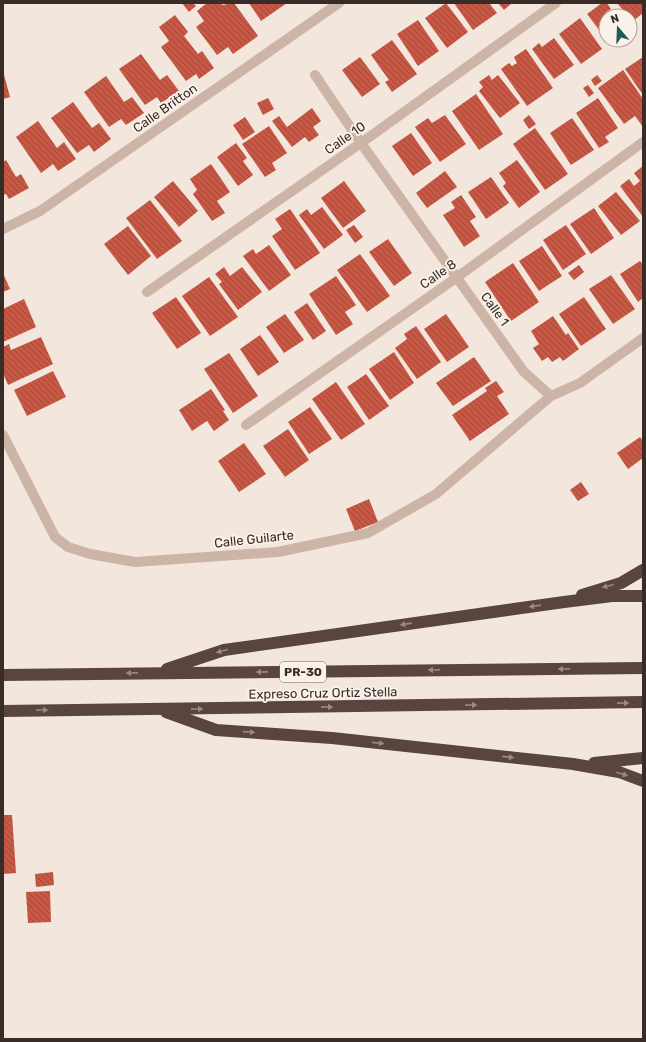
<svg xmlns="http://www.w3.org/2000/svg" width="646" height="1042" viewBox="0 0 646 1042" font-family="Rubik,sans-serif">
  <defs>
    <pattern id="building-back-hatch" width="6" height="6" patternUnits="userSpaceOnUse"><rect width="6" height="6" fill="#ca5743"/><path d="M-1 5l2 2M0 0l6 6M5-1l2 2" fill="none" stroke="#a54838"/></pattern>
  </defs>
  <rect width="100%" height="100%" fill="#f3e6dc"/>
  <g fill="url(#building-back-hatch)">
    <polygon points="182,3 193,3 196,6 189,12"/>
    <polygon points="207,3 221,3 222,5 234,3 258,36 233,54 228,47 217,55 196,27 204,21 197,11"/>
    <polygon points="249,3 287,3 261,21"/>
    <polygon points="446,3 468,32 447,48 425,18"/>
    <polygon points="454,3 489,3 497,13 473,30"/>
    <polygon points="498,3 512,3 504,10"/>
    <polygon points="602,3 607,3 611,9 605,13 607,16 606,39 587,14"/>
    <polygon points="617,3 643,3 643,13 632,22 630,16 628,16"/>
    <polygon points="175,15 188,32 184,36 198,54 202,51 214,68 199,79 196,74 186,81 161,47 169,41 159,27"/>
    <polygon points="580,18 602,49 581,64 559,34"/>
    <polygon points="418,20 439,51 418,66 397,34"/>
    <polygon points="554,38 574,65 554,79 532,49 539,43 542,47"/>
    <polygon points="392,40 417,74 392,92 385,82 389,80 371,55"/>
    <polygon points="526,49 553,88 527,106 501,69 509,63 512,66 517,63 514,57"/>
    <polygon points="141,54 160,80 167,75 179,91 161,103 157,97 145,105 119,69"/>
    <polygon points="360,57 380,84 362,97 342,70"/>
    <polygon points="643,57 643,95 625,69"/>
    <polygon points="623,70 643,99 643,127 635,116 624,124 598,88"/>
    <polygon points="3,71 10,97 3,99"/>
    <polygon points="489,75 492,80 498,75 520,103 500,118 479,91 483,87 479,82"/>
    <polygon points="597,75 602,81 595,86 591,80"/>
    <polygon points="106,76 124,102 132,97 144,113 126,125 121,119 109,127 84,92"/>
    <polygon points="588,85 594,93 589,97 583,88"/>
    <polygon points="476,94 503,134 479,150 452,111"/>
    <polygon points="268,98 274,109 263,115 257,103"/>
    <polygon points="598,98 618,128 605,137 609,142 599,148 576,113"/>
    <polygon points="73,102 92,128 99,123 111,139 94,152 89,145 77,153 51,118"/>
    <polygon points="312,108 321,121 313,127 319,135 309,142 305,137 292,147 272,121 279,116 287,127"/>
    <polygon points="445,115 466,144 440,162 415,127 428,118 432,123"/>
    <polygon points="529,115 536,124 529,129 523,120"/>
    <polygon points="245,117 255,132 243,140 233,125"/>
    <polygon points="572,118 594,150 571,165 550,133"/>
    <polygon points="38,121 57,148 64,142 76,159 58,171 53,164 41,173 16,137"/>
    <polygon points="269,126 287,153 272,163 276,170 265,177 242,144"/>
    <polygon points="535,128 568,174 545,190 513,144"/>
    <polygon points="411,133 432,163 413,176 392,146"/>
    <polygon points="236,143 247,158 243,161 253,175 238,186 217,157"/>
    <polygon points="6,160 16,177 21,174 29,188 9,199 6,194 3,195 3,162"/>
    <polygon points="517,160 540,192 519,208 503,186 506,183 499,173"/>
    <polygon points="211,164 230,192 217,201 225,213 212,221 193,194 197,190 190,179"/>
    <polygon points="643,166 643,217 620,186 629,179 634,186 640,181 634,173"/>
    <polygon points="445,171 457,187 427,208 416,193"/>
    <polygon points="491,177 509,203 486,219 468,192"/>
    <polygon points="173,181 198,211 179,227 154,197"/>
    <polygon points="344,181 366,211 343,228 321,198"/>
    <polygon points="616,192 640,221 621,235 598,206"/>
    <polygon points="461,195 476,217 470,221 480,236 464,247 443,215 455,208 451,202"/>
    <polygon points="150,200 182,241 157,259 126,218"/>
    <polygon points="322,207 343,235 324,249 299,215 307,209 311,215"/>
    <polygon points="594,208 614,238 591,254 570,224"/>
    <polygon points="290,209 320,253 295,270 272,236 282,229 275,219"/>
    <polygon points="354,225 363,237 355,243 346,230"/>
    <polygon points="566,225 586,254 563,270 543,240"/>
    <polygon points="128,226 151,256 128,275 104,244"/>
    <polygon points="388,239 412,273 394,286 369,252"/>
    <polygon points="269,245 291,275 269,291 243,256 253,249 256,254"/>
    <polygon points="542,246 562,276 539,291 519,261"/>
    <polygon points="360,254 390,296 367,312 337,270"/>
    <polygon points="640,261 643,265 643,298 638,302 620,274"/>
    <polygon points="513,263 539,302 511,321 485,282"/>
    <polygon points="579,265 584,272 574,280 568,273"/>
    <polygon points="224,267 230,276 242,267 262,292 238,310 219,284 222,282 215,274"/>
    <polygon points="3,273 10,289 3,292"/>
    <polygon points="611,275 635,309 613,324 589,289"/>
    <polygon points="336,276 356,305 345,312 353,324 336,335 309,294"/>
    <polygon points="209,277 238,317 210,336 182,296"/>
    <polygon points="176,297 201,333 177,349 152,313"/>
    <polygon points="584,297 606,329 581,346 559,314"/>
    <polygon points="24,299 36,327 3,342 3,309"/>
    <polygon points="307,303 326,331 313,340 294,312"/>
    <polygon points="285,314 304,340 284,353 266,327"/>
    <polygon points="446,314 469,347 447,362 424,329"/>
    <polygon points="553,316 566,335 568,333 579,349 563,361 560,357 552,362 548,357 542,361 533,348 539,344 531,331"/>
    <polygon points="416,326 441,362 417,379 395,348 407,339 404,334"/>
    <polygon points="260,335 279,362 258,376 240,349"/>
    <polygon points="41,337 53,364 8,385 3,373 3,347 9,344 11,350"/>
    <polygon points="394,352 414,383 390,400 369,369"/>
    <polygon points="229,353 258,396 233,413 204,369"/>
    <polygon points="474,357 491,381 453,406 436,383"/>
    <polygon points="53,371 66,397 27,416 14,390"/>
    <polygon points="366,374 389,406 369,420 347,387"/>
    <polygon points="496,381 504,392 497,396 509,414 470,441 452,415 487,391 485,388"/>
    <polygon points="336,382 365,424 341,440 312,399"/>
    <polygon points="211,389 225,410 223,411 229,420 214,431 207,421 192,431 179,410"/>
    <polygon points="310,407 332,439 309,454 288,422"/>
    <polygon points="288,429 309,460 285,477 263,446"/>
    <polygon points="640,437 643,441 643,458 628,469 617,453"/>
    <polygon points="244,443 266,474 239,492 218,461"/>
    <polygon points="581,482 589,494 578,501 570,490"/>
    <polygon points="369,499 378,522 355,531 346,509"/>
    <polygon points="3,815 12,815 16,873 3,874"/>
    <polygon points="53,872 54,885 36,887 35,874"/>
    <polygon points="50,891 51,922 28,923 26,892"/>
  </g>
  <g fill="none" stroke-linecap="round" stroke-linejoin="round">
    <g stroke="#ccb4a7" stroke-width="10">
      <polyline points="315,75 361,143 524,372 551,396 580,383 643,338"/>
      <polyline points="3,229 40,211 339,3"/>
      <polyline points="147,292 361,143 556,3"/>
      <polyline points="246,425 456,278 643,142"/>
      <polyline points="3,435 55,537 68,547 90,554 135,562 278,552 368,533 436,494 551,396"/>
    </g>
    <g stroke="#59443f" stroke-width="12">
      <polyline points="582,595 621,583 643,570"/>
      <polyline points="167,669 224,650 564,602 612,596 643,596"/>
      <polyline points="3,675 643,668"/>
      <polyline points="3,711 643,702"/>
      <polyline points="166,712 216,730 332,738 573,764 619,772 643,781"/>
      <polyline points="594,763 643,758"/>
    </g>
  </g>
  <defs><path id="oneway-solid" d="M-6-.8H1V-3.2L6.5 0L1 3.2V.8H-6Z"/></defs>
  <g fill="#998983">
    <use href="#oneway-solid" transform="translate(608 586) rotate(166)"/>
    <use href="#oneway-solid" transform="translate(535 606) rotate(172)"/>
    <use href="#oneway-solid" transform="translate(406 624) rotate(172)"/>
    <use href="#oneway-solid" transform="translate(222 651) rotate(165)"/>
    <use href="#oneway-solid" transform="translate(564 669) rotate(179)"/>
    <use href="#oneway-solid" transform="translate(434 670) rotate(179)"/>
    <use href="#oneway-solid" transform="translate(262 672) rotate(179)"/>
    <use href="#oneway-solid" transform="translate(132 673) rotate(179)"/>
    <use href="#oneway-solid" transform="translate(623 703) rotate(-1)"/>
    <use href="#oneway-solid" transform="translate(471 705) rotate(-1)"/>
    <use href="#oneway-solid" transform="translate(327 707) rotate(-1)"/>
    <use href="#oneway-solid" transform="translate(197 709) rotate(-1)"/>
    <use href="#oneway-solid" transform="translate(42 710) rotate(-1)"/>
    <use href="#oneway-solid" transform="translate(249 732) rotate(4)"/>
    <use href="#oneway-solid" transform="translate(378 743) rotate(6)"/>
    <use href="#oneway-solid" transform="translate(508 757) rotate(6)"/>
    <use href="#oneway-solid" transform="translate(622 774) rotate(17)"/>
  </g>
  <g text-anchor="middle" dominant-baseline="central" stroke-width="4" stroke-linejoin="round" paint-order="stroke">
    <rect fill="#faf1e9" stroke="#726762" stroke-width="1" x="280" y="662" width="46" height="20" rx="3"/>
    <g font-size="12" font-weight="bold" fill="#382c28">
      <text x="303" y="672">PR-30</text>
    </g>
    <g font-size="13" fill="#382c28" stroke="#faf1e9">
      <text transform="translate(165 108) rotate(-35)">Calle Britton</text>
      <text transform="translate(345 138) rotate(-35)">Calle 10</text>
      <text transform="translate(438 274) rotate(-35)">Calle 8</text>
      <text transform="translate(495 309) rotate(54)">Calle 1</text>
      <text transform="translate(254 539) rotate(-6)">Calle Guilarte</text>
      <text transform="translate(323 693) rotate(-1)">Expreso Cruz Ortiz Stella</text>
    </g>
  </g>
  <rect width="646" height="1042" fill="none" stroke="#382c28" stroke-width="8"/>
  <g transform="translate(618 28) rotate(341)"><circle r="19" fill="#faf1e9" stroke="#aca29c"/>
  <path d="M0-3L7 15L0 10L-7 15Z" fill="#1c5b59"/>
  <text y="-6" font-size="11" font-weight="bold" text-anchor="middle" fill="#382c28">N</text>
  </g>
</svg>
